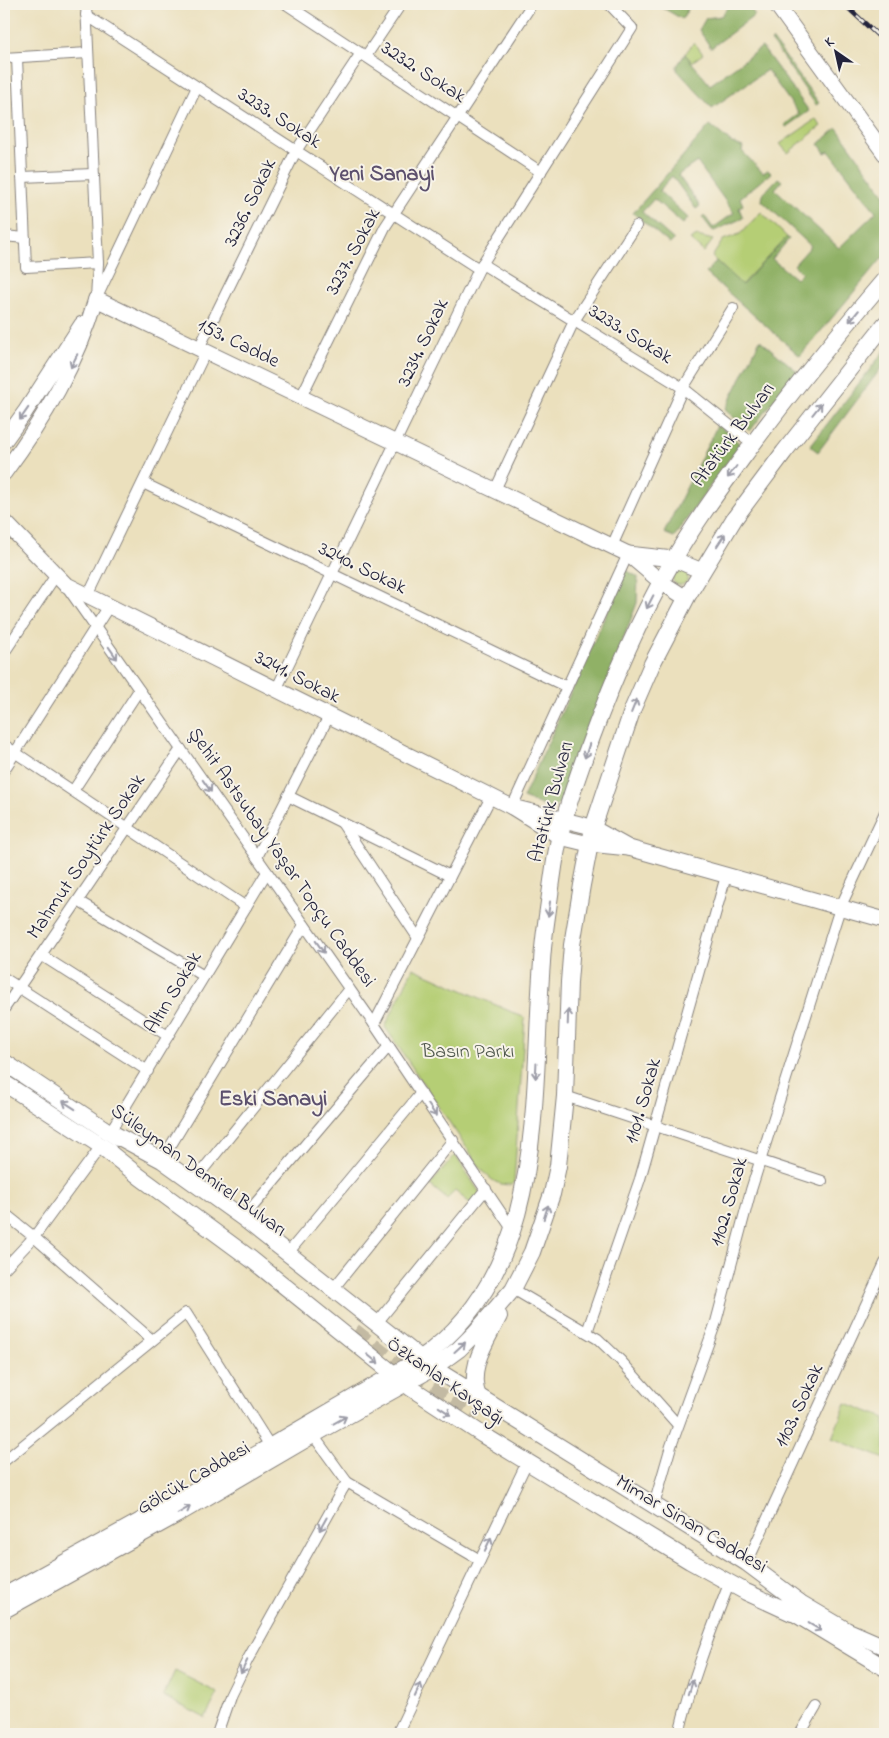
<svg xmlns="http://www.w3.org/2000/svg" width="889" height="1738" viewBox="0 0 889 1738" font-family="'Indie Flower',sans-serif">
  <rect width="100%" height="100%" fill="#f7f3e8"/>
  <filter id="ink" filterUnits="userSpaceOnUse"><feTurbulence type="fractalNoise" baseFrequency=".02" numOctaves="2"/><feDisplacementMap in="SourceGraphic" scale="10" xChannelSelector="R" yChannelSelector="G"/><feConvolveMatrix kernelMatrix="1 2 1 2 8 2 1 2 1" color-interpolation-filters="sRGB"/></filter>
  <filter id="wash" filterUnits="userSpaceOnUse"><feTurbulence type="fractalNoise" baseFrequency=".0096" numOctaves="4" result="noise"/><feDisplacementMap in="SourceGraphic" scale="20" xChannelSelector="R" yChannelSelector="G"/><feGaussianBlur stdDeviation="1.12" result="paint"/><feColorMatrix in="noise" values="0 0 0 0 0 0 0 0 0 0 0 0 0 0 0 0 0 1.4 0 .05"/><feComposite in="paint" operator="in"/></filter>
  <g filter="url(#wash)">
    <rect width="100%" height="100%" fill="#ebe0bd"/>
    <g fill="#b5ce74" stroke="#6c7858">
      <polygon points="694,42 703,54 692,62 685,54"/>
      <polygon points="816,119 821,126 788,153 780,144"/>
      <polygon points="761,212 787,237 741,285 712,257 723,240 740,234"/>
      <polygon points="697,236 713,240 704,252 690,240"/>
      <circle cx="680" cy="577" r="8"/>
      <path d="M413,968L525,1018L514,1182L511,1185C494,1185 489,1178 479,1166L385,1027Z"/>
      <polygon points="455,1155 480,1193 471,1204 455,1191 447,1199 430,1185"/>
      <polygon points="846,1403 885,1418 885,1459 832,1438"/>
      <polygon points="175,1671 218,1693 205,1718 163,1696"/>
    </g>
    <g fill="#90b166" stroke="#596a50">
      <polygon points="656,4 691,4 682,19"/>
      <polygon points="726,4 747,4 755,15 711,48 699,30 706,18 721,16 728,7"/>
      <polygon points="773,40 819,103 816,105 771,41"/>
      <polygon points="762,47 809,111 786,127 784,125 799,114 767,70 712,108 677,70 677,66 685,54 710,85"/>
      <polygon points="710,125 732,143 743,147 742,151 763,173 768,170 771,173 740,198 743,205 739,208 743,218 714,231 712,230 702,217 704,215 713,228 734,213 697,162 678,175 700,206 696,209 672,176 659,191 688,218 683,224 654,199 642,212 674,240 670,244 633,213"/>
      <polygon points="837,128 885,195 885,255 800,356 706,273 716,261 742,285 787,237 789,239 772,259 796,279 802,273 794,265 811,246 762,201 763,194 778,178 782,181 775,189 839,248 876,212 829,151 825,153 819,144"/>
      <polygon points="760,340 797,371 750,431 725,410"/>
      <polygon points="885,350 885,363 818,452 810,446"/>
      <polygon points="718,424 740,444 674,537 664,533"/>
      <polygon points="626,570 638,577 637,603 562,801 552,809 523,798"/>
    </g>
  </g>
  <g filter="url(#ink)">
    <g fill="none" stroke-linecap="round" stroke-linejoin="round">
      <polyline stroke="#c3baa3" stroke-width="16" stroke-dasharray="16 8" stroke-linecap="butt" points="354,1331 411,1376 475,1419"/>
      <g stroke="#86817c" stroke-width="12">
        <g id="street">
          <polyline points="86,4 98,263 96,299"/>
          <polyline points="286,4 541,172"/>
          <polyline points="86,15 479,269"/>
          <polyline points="366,56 401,4"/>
          <polyline points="4,58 88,53"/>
          <polyline points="17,58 26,267 98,263"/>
          <polyline points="22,177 93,174"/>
          <polyline points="4,236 25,238"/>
          <polyline points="482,264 683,388 753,444"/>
          <polyline points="99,293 197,87"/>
          <polyline points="199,348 296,151 361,53"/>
          <polyline points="301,397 385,227 532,4"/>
          <polyline points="143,483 567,687"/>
          <polyline points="495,490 574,321 636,226"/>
          <polyline points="612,546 683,388 733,308"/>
          <polyline points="67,587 374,1024 512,1229"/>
          <polyline points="88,596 206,351"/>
          <polyline points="4,653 56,575"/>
          <polyline points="276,690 479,269 632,28 609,4"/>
          <polyline points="4,745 246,907"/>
          <polyline points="4,770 109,606"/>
          <polyline points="73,791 139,690"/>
          <polyline points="288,796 450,876"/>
          <polyline points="512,807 628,554"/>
          <polyline points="342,823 418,938"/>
          <polyline points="257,857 329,716"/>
          <polyline points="78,901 204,976"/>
          <polyline points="41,955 168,1036"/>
          <polyline points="4,978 148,1071"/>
          <polyline points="4,1009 181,749"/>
          <polyline points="374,1024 491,797"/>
          <polyline points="565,1096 822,1181"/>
          <polyline points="110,1132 267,872"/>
          <polyline points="162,1160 304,925"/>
          <polyline points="193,1182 349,989"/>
          <polyline points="4,1213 34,1237 152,1340"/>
          <polyline points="243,1218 389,1046"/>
          <polyline points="288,1253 421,1093"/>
          <polyline points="4,1269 34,1237 101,1146"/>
          <polyline points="333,1289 453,1140"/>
          <polyline points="513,1289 598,1339 620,1360 678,1425"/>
          <polyline points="376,1324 486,1189"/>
          <polyline points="587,1332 640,1179 726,876"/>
          <polyline points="313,1435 347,1482 480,1560"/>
          <polyline points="4,1461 186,1313 270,1446"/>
          <polyline points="654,1505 671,1446 716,1322 751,1190 840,908 885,812"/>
          <polyline points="747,1563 885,1263"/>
          <polyline points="217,1734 230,1696 248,1659 341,1492 347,1482"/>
          <polyline points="397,1734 527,1462"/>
          <path d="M679,1734C691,1682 710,1633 729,1584"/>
          <polyline points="800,1734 816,1707"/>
        </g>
      </g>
      <g stroke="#86817c" stroke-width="17">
        <g id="secondary">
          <polyline points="776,4 885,154"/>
          <polyline points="96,299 628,554"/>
          <polyline points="4,441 25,412 82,324"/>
          <path d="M4,473C44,419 77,364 96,299"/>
          <polyline points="4,521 65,584 512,807"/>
          <polyline points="686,598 661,582 628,554 673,559 702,571"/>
          <polygon points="512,807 584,825 593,828 629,848 589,844 560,837"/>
          <polyline points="629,848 885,920"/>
        </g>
      </g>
      <g stroke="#86817c" stroke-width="18">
        <g id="primary">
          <polyline points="4,1062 118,1138"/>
          <polyline points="4,1083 109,1151"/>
          <polyline points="110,1132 162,1160 243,1218 433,1368 747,1563 799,1602"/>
          <polyline points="101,1146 140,1177 251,1259 411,1388 483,1435 690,1561 746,1592 792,1613"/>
          <path d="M478,1397C467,1367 486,1342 499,1316"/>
          <path d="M4,1596L177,1501L420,1359C549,1269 531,1099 542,962C543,940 547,917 550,895C553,875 555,855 560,835C568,802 580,769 592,737C613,680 637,624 667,571C692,526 722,486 752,445C794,388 839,333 885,279"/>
          <polyline points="790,1597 846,1630 885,1647"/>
          <polyline points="784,1607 885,1668"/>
          <polyline points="4,1610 176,1515 313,1435 433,1368 459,1349 474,1334 513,1289 532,1252 552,1194 558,1166 565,1096 569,982 572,945 582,885 593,828 633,708 652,664 688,595 734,519 784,452 885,324"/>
        </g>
      </g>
      <use href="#street" stroke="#fff" stroke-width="10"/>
      <use href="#secondary" stroke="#fff" stroke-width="15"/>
      <use href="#primary" stroke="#fff" stroke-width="16"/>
      <g stroke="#22223b" stroke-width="5">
        <polyline id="rail" points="844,4 885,42"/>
      </g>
      <use href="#rail" stroke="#f7f3e8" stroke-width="3" stroke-dasharray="9" stroke-linecap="butt"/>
    </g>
    <defs><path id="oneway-shaft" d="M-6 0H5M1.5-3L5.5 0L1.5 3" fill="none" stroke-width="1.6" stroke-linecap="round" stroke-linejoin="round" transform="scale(1.25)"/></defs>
    <g stroke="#9c9ca7">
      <use href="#oneway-shaft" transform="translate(854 316) rotate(130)"/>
      <use href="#oneway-shaft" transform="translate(74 361) rotate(116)"/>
      <use href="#oneway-shaft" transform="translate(817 409) rotate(-51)"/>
      <use href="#oneway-shaft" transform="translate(24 414) rotate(125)"/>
      <use href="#oneway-shaft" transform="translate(732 472) rotate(127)"/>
      <use href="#oneway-shaft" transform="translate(721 540) rotate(-57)"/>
      <use href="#oneway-shaft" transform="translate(650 602) rotate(117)"/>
      <use href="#oneway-shaft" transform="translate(113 653) rotate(55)"/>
      <use href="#oneway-shaft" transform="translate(634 706) rotate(-68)"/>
      <use href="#oneway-shaft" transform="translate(587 751) rotate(108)"/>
      <use href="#oneway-shaft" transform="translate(207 786) rotate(55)"/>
      <use href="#oneway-shaft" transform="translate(549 909) rotate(98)"/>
      <use href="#oneway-shaft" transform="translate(320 947) rotate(55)"/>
      <use href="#oneway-shaft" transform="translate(568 1017) rotate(-88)"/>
      <use href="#oneway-shaft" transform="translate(536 1071) rotate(93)"/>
      <use href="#oneway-shaft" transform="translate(69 1105) rotate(-147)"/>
      <use href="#oneway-shaft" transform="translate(432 1110) rotate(56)"/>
      <use href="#oneway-shaft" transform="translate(546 1212) rotate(-72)"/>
      <use href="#oneway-shaft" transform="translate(460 1347) rotate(-42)"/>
      <use href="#oneway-shaft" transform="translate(373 1359) rotate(39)"/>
      <use href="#oneway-shaft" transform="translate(445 1411) rotate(33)"/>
      <use href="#oneway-shaft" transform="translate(340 1420) rotate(-29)"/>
      <use href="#oneway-shaft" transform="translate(184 1510) rotate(-30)"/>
      <use href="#oneway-shaft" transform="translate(323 1524) rotate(119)"/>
      <use href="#oneway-shaft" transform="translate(488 1544) rotate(-65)"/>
      <use href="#oneway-shaft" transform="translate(815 1627) rotate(31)"/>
      <use href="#oneway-shaft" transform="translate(244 1667) rotate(116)"/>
      <use href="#oneway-shaft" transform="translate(691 1687) rotate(-73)"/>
      <use href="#oneway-shaft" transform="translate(418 1690) rotate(-65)"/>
    </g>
  </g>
  <g text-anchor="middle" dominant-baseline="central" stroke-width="4" stroke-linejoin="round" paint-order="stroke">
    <g font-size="20" fill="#22223b" stroke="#f7f3e8">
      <text transform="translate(423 73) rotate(33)">3232. Sokak</text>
      <text transform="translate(279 119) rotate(33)">3233. Sokak</text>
      <text transform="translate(251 203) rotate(-64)">3236. Sokak</text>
      <text transform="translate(354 252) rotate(-62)">3237. Sokak</text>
      <text transform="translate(630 335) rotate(32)">3233. Sokak</text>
      <text transform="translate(424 343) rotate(-65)">3234. Sokak</text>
      <text transform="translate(238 344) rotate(26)">153. Cadde</text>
      <text transform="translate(734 435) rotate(-53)">Atatürk Bulvarı</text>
      <text transform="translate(362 569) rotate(26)">3240. Sokak</text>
      <text transform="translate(297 678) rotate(27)">3241. Sokak</text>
      <text transform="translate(552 802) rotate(-75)">Atatürk Bulvarı</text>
      <text transform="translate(87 857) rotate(-56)">Mahmut Soytürk Sokak</text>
      <text transform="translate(281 858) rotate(55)">Şehit Astsubay Yaşar Topçu Caddesi</text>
      <text transform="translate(174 993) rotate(-59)">Altın Sokak</text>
      <text transform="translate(644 1101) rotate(-74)">1101. Sokak</text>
      <text transform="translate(198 1171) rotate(36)">Süleyman Demirel Bulvarı</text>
      <text transform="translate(730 1202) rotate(-74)">1102. Sokak</text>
      <text transform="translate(445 1382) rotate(35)">Özkanlar Kavşağı</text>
      <text transform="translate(800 1406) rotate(-65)">1103. Sokak</text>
      <text transform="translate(194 1479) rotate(-30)">Gölcük Caddesi</text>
      <text transform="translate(691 1525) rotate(31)">Mimar Sinan Caddesi</text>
    </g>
    <g font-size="20" fill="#4e564c" stroke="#f7f3e8">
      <text x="468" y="1052">Basın Parkı</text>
    </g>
    <g font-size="22" font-weight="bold" fill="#5c506d" stroke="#f7f3e8">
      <text x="382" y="175">Yeni Sanayi</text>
      <text x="273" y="1100">Eski Sanayi</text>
    </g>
  </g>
  <rect width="889" height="1738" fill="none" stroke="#f7f3e8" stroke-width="20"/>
  <g transform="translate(836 52) rotate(326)" stroke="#f7f3e8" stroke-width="4" paint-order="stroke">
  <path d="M0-4L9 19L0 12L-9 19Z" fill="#22223b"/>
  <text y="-8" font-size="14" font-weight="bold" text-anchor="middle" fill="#22223b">K</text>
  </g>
</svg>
